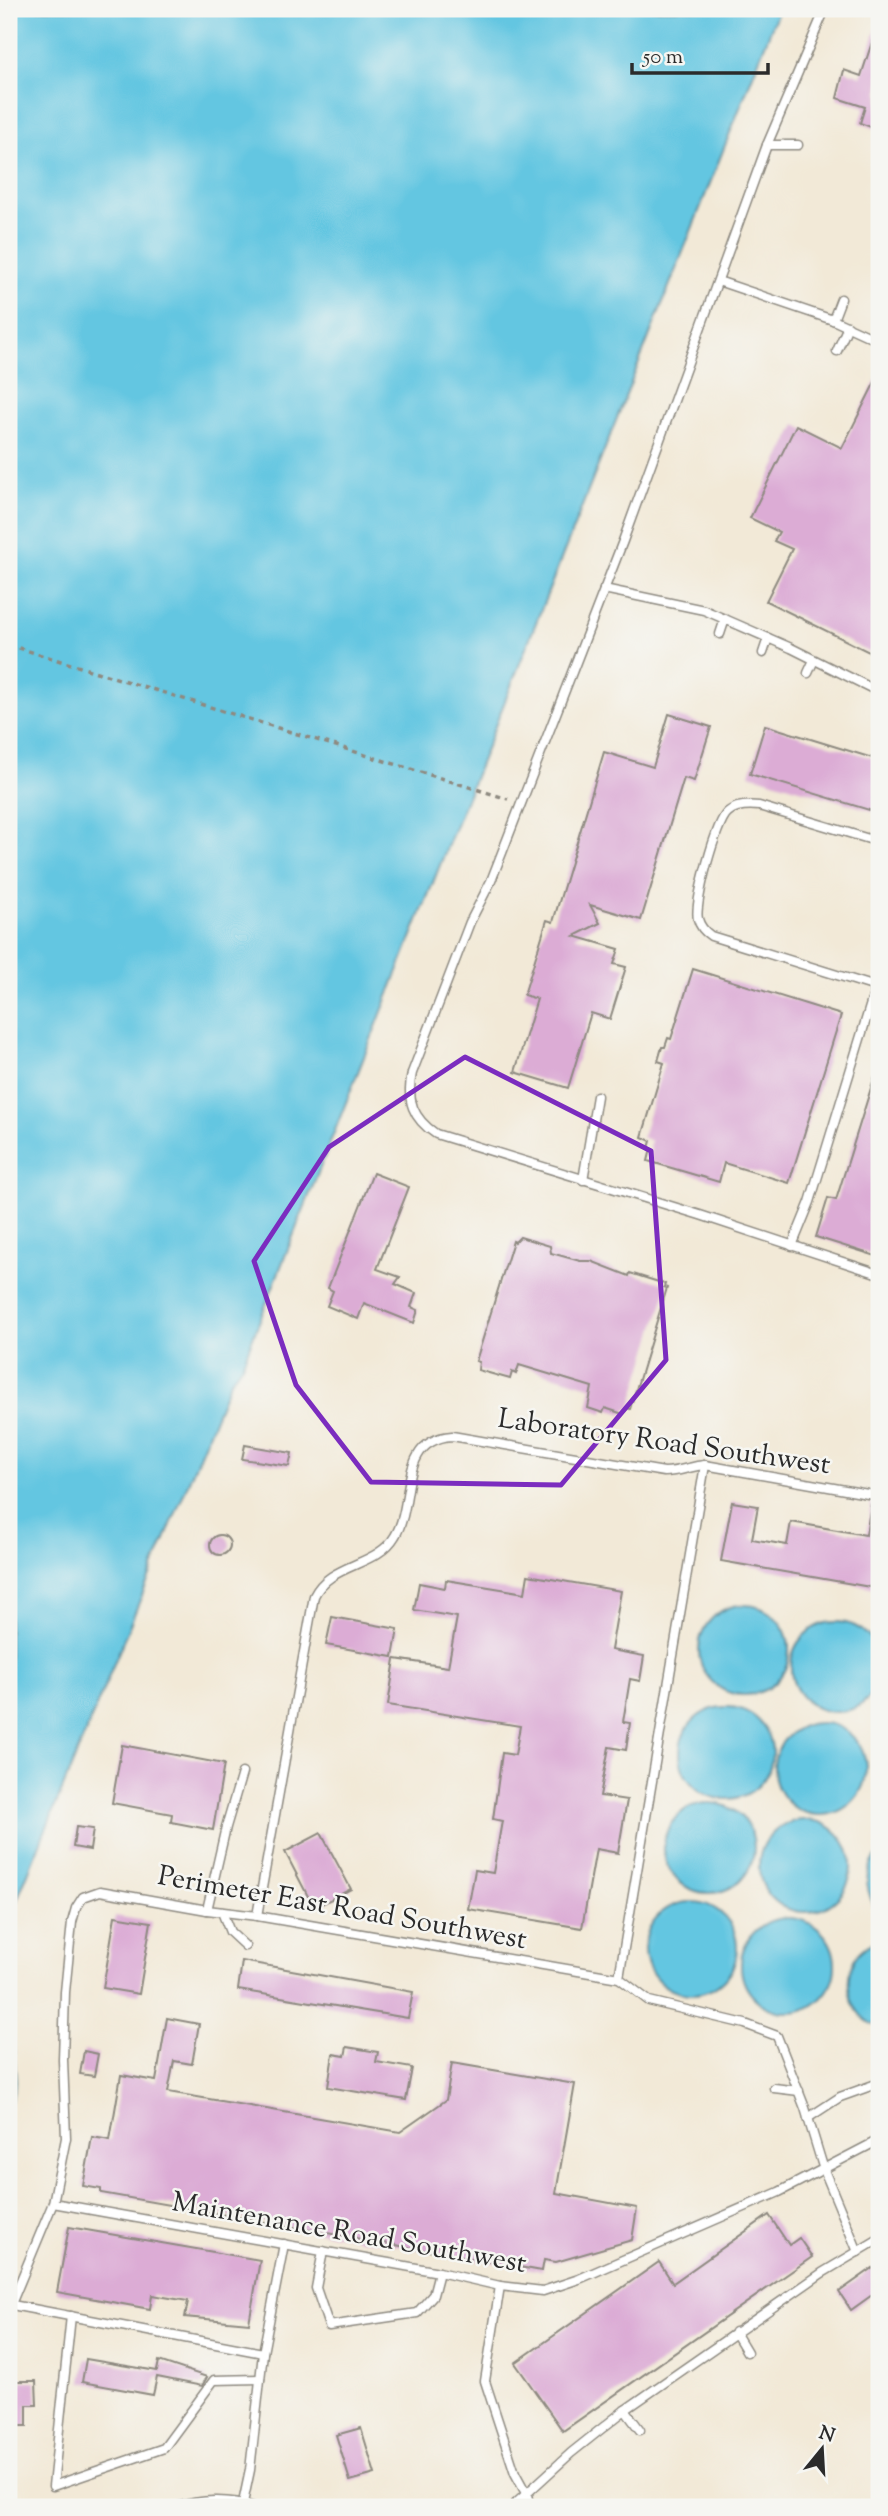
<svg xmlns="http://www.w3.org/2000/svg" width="888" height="2516" viewBox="0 0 888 2516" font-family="'Sorts Mill Goudy',serif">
  <rect width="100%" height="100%" fill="#f6f6f2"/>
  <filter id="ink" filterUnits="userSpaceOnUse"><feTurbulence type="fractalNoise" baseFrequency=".0143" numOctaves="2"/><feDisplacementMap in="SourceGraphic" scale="14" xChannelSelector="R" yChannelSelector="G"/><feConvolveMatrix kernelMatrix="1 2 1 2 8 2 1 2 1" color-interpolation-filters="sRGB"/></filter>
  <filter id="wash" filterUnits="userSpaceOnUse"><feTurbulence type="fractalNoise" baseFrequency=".00686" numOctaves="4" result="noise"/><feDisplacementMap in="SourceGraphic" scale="28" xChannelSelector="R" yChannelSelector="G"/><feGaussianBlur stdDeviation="1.57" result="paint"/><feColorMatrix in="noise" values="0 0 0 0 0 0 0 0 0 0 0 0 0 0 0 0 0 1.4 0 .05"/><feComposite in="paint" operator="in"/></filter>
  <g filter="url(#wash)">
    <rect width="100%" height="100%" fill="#f2e9d7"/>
    <g fill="#63c6e1" stroke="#477886" stroke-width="2">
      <polygon points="9,9 779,9 242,1365 230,1381 9,1919"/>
      <circle cx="744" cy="1650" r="45"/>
      <circle cx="836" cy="1667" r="45"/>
      <circle cx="726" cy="1753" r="46"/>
      <circle cx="820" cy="1769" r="46"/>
      <circle cx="709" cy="1848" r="45"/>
      <circle cx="805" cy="1866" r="46"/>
      <path d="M879,1853V1916C867,1893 860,1875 879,1853Z"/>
      <circle cx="691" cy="1948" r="46"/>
      <circle cx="788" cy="1965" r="47"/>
      <path d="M879,1939V2027C850,2018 840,1979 857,1955C862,1947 872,1943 879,1939Z"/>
      <polygon points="9,1998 16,2082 9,2105"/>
    </g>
    <g id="blocks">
      <g fill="#dcacd5">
        <polygon points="876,30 879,30 879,130 860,123 865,107 837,98 844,70 861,76"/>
        <polygon points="879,374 879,657 766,601 792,549 774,541 779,532 750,518 796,425 842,448"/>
        <polygon points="669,714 711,727 694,781 684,778 641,920 590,905 600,923 574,936 619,949 614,964 626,967 610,1019 591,1013 568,1088 515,1072 537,999 524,995 547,920 553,922 604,752 653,767"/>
        <polygon points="765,725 879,760 879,813 750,774"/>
        <polygon points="693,969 841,1015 789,1183 724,1163 719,1182 648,1161 651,1149 649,1148 651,1141 642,1137 664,1063 658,1061 662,1047 665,1047 668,1038 671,1039"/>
        <polygon points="876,1072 879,1072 879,1257 816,1237 828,1198 836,1200"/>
        <polygon points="373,1173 409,1187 377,1269 400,1277 395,1284 416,1293 411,1307 418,1310 414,1323 364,1303 358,1319 327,1306 333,1291 328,1288"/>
        <polygon points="520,1237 550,1246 551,1253 580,1261 591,1261 629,1276 630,1273 665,1284 664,1287 667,1288 630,1409 627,1408 623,1414 605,1408 603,1413 588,1408 592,1387 519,1365 516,1374 512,1372 510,1379 478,1370 479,1362 476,1361 513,1241 515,1242"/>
        <polygon points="245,1445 292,1453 289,1466 242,1459"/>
        <polygon points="732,1502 758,1506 752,1539 787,1545 791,1522 866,1535 871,1504 879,1505 879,1569 876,1588 721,1561"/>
        <circle cx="220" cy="1545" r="10"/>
        <polygon points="528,1575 621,1591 611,1650 644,1656 640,1681 630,1679 623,1722 630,1723 626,1750 609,1747 600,1796 627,1800 618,1853 596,1849 582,1928 468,1909 475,1870 493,1873 502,1821 493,1819 502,1753 515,1755 520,1726 388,1705 395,1659 448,1667 457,1617 414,1610 419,1583 445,1588 446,1580 525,1593"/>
        <polygon points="332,1617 398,1629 393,1657 326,1645"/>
        <polygon points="122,1745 224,1764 213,1830 171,1822 172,1814 112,1803"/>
        <polygon points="76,1827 93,1829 90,1850 73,1847"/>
        <polygon points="321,1833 351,1889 314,1908 285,1852"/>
        <polygon points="115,1916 151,1922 139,1994 103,1988"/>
        <polygon points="242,1961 413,1992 408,2018 238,1990"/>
        <polygon points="167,2018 199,2024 192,2064 174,2061 168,2092 400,2132 446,2100 452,2063 575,2084 556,2193 637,2208 632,2240 556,2262 544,2260 542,2271 101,2193 101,2189 83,2186 92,2137 110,2140 121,2075 156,2081"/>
        <polygon points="347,2047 378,2052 376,2062 412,2068 406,2100 328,2087 333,2054 345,2056"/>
        <polygon points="84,2051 98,2054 94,2076 80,2074"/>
        <polygon points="769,2215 789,2245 799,2238 812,2257 563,2431 515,2363 659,2262 673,2283"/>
        <polygon points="69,2227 260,2260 249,2323 185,2317 188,2301 152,2295 150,2309 57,2292"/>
        <polygon points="873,2268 879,2277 879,2290 851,2310 839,2292"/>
        <polygon points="86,2359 157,2371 159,2361 207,2377 202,2386 157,2377 153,2395 82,2382"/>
        <polygon points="9,2381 36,2381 37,2405 27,2405 27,2426 9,2426"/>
        <polygon points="361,2428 375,2474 350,2481 336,2435"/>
      </g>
    </g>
  </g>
  <g filter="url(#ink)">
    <use href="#blocks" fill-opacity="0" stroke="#8e8a81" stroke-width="2"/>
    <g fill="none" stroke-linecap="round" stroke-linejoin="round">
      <g stroke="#8e8a81" stroke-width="11">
        <g id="service">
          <path d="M825,9L767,145L623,541L491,881L470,922L412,1073C406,1100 413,1119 436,1134L700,1215L879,1274"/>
          <polyline points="767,145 798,145"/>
          <polyline points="718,281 833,320 879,341"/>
          <polyline points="833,320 841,299"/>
          <polyline points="873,337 879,328"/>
          <polyline points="837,351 848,326"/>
          <polyline points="604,589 704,610 791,648 879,692"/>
          <polyline points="720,634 725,619"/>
          <polyline points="763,653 768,638"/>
          <polyline points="808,673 814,660"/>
          <path d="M879,842L759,806C749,805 736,805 728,812C716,821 694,904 698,919C700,927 705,932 711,936L879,988"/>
          <polyline points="583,1180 597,1096"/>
          <polyline points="792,1246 810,1202 879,977"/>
          <polyline points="207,1910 226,1827 242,1773"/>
          <polyline points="222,1912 230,1932 245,1946"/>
          <path d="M257,1916L314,1596C330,1563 377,1567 395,1536C416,1502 397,1440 452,1436L664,1472C679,1472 691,1466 705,1465L879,1496"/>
          <polyline points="619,1978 705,1465"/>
          <polyline points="774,2088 799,2091"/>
          <polyline points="808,2118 840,2097 879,2083"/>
          <polyline points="53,2203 439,2272 500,2286 543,2291 579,2279 779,2192 879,2140"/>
          <polyline points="323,2251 316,2288 329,2326 417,2313 433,2295 439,2272"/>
          <polyline points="500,2286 485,2381 515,2473 527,2495 530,2507"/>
          <polyline points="12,2305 263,2353"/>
          <polyline points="9,2309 53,2203 66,2138 63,2060 65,1992 72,1922 76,1908 83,1897 100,1891 207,1910 257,1916 619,1978 649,2001 745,2024 777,2036 805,2108 824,2170 858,2252"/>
          <polyline points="71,2316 53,2486 164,2448 214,2380 260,2379"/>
          <polyline points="735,2332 747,2352"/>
          <polyline points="625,2410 640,2430"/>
          <polyline points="243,2503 250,2470 263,2353 284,2244"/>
          <path d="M176,2507C200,2500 229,2498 253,2507"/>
          <polyline points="512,2507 571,2453 625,2410 822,2273 879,2239"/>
        </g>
      </g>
      <polyline stroke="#8e8a81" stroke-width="3.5" stroke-dasharray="5 5" stroke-linecap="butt" points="9,645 508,799"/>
      <use href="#service" stroke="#fff" stroke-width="8"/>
    </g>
  </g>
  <path fill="none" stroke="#7b2cbf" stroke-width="5" stroke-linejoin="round" d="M465,1057L651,1151L666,1360L561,1485L371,1482L296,1385L254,1261L329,1147Z"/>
  <g text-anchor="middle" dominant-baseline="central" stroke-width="5" stroke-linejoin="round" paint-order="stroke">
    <g font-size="28" fill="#2b2b2b" stroke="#f6f6f2">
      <text transform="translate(664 1443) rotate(8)">Laboratory Road Southwest</text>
      <text transform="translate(342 1909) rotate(10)">Perimeter East Road Southwest</text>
      <text transform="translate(349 2234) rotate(10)">Maintenance Road Southwest</text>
    </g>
  </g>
  <rect width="888" height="2516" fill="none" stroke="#f6f6f2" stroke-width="35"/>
  <g transform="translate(822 2449) rotate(18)" stroke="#f6f6f2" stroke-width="5" paint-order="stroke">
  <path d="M0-5L12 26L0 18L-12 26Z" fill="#2b2b2b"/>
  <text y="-10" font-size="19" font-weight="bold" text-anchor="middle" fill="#2b2b2b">N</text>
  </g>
  <path d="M632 63v10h136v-10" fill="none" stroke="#2b2b2b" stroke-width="3.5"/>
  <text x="643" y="63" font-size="21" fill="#2b2b2b" stroke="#f6f6f2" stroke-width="5" paint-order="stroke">50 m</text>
</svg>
